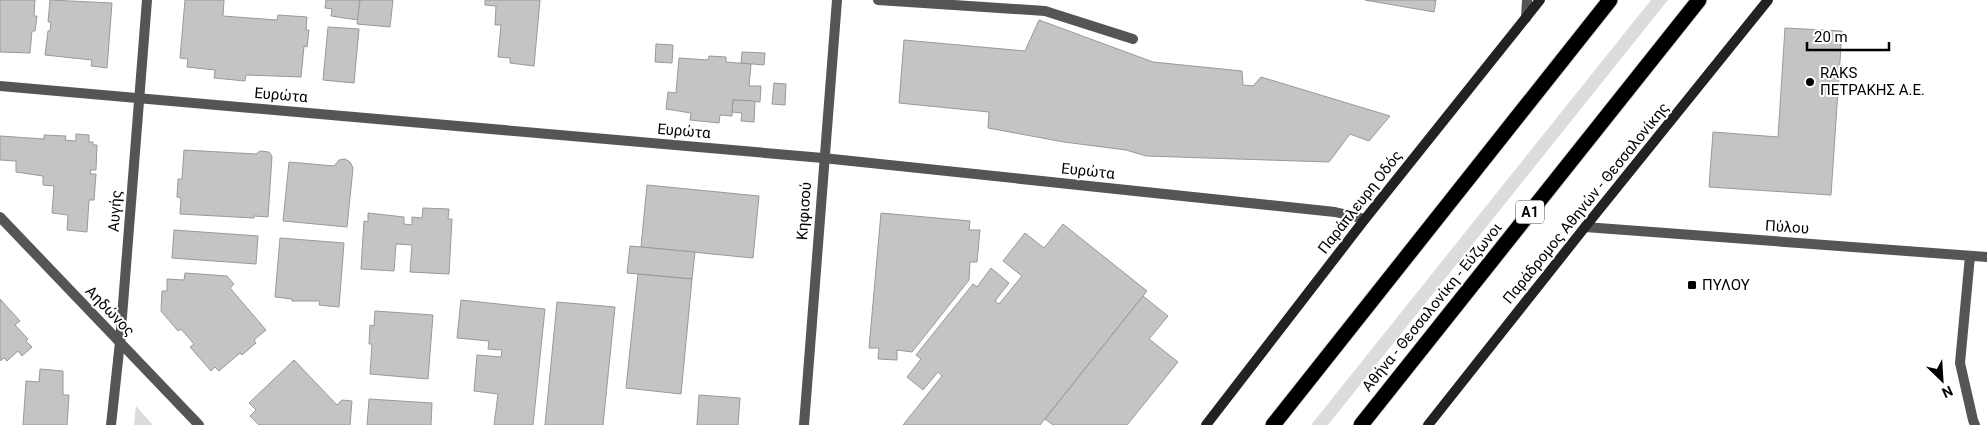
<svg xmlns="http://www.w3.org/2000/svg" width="1987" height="425" viewBox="0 0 1987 425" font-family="Roboto,sans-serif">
  <rect width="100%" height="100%" fill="#fff"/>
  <g fill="#dcdcdc">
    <polygon points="1651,0 1668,0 1328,425 1311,425"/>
    <polygon points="136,406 153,425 134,425"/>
  </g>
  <g fill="#c4c4c4" stroke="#999">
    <polygon points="0,0 35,0 34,16 37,16 35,31 32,31 30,53 0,52"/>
    <polygon points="50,0 112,3 107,68 91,66 92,60 45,55 48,31 50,31 51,22 48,22"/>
    <polygon points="185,0 224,0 223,16 277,20 278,15 307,17 306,30 309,30 307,47 304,46 301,77 246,75 245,81 214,78 215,70 187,67 188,59 180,58"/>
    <polygon points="326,0 360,0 358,20 331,16 332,9 325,8"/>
    <polygon points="360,0 393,0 390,27 357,24"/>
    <polygon points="485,0 540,0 534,66 510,63 510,58 498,57 501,25 495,25 496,6 485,5"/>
    <polygon points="1365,0 1436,0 1434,12"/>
    <polygon points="1039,20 1153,62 1242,71 1243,85 1253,86 1261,77 1390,116 1369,141 1350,134 1329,162 1146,156 1126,150 1064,142 988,128 989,112 899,103 904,40 1025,51"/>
    <polygon points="328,27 359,29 354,83 323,80"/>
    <polygon points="1785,28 1842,31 1831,195 1709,187 1713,132 1778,137"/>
    <polygon points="656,44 673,45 672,63 655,62"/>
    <polygon points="742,52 765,53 764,65 741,63"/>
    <polygon points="709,56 726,57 726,62 751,64 749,86 761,86 760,102 733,100 732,116 720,115 719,123 690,120 691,113 666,109 668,92 676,93 679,58 708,60"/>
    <polygon points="774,83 786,84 785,105 772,104"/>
    <polygon points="733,100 755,101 754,122 741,121 742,113 732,112"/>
    <polygon points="76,134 89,135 89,142 93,142 93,145 97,145 96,170 91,170 90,174 96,174 94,200 89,200 87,232 67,230 68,215 52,213 54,186 43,185 43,176 16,172 16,161 0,160 0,136 44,139 44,135 66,136 65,140 76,141"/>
    <polygon points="184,150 256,154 260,151 269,152 272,156 268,217 254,216 254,218 180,214 181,198 177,197 178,179 182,179"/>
    <polygon points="345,159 350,162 353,168 347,227 283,221 289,162 334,166 339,160"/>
    <polygon points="647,185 759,196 753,258 641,247"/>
    <polygon points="423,208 449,209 448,219 452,219 449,274 410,272 412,245 396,244 394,271 361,269 364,221 368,222 368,213 404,217 404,224 412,225 412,217 422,218"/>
    <polygon points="881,213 970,221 969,230 980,230 977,262 970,262 969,280 912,352 897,350 897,360 878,359 879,348 869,348"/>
    <polygon points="1063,224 1147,291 1143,296 1040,425 903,425 942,376 938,372 923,390 907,377 921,359 916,355 973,284 977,287 991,268 1009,283 995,301 999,304 1022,276 1003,261 1025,233 1044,248"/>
    <polygon points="174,230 258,236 256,264 172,258"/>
    <polygon points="280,238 344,243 339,307 319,305 320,301 292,301 292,299 275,297"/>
    <polygon points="630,246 695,252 692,279 627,273"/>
    <polygon points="185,273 227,276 234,284 230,288 266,330 254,340 256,343 242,355 240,353 219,371 215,367 211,371 190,347 194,344 181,329 178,331 161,311 162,291 167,291 167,279 184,280"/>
    <polygon points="638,274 692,279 681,394 626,388"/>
    <polygon points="1143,296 1168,316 1149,339 1178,362 1127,425 1053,425 1045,419"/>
    <polygon points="0,299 20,321 15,325 28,339 26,341 32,347 22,356 18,351 7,361 4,358 0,361"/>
    <polygon points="461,300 545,309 533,425 494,425 498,394 474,391 477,355 501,357 502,350 488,349 489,341 457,338"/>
    <polygon points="557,302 615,307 603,425 545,425"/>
    <polygon points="375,311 433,315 428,379 370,374 372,344 369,344 370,325 374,326"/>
    <polygon points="294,360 337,405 342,400 352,401 350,425 259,425 250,416 256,410 249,403"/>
    <polygon points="40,369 63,371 63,395 69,395 67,425 23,425 26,381 39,382"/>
    <polygon points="699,395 740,398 738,425 697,425"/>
    <polygon points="369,399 432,403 431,425 367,425"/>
  </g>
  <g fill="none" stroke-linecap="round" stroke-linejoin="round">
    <g stroke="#dbdbdb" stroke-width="17">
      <g id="motorway">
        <polyline points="1273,425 1610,0"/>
        <polyline points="1361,425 1699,0"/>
      </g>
    </g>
    <polyline stroke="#555" stroke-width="10" points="878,0 1045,11 1133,39"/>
    <g stroke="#555" stroke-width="10">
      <polyline points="1526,18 1527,0"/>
      <polyline points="0,86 823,158 1335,212 1365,219"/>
      <polyline points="0,217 199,425"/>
      <polyline points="1585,227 1987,257"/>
      <polyline points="1970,256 1960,363 1973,420 1975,425"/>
      <polyline points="111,425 120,342 147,0"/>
      <polyline points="804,425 837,0"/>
    </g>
    <g stroke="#222" stroke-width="10">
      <polyline points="1206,425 1365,219 1540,0"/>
      <polyline points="1428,425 1585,227 1768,0"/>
    </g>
    <use href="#motorway" stroke="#000" stroke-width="15"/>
  </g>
  <g fill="#000" stroke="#fff" stroke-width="2">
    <circle cx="1810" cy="82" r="5"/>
    <rect x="1687" y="280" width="10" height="10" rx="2.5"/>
  </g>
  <g text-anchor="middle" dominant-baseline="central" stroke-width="4" stroke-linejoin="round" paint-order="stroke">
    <rect fill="#fff" stroke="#4c4c4c" stroke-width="1" x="1516" y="200.5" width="28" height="23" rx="4"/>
    <g font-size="14" font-weight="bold" fill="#000">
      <text x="1530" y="212">Α1</text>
    </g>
    <g font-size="15" fill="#000" stroke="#fff" text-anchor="start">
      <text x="1820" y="73">RAKS<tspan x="1820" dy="17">ΠΕΤΡΑΚΗΣ Α.Ε.</tspan></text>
      <text x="1702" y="285">ΠΥΛΟΥ</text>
    </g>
    <g font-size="15" fill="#000" stroke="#fff">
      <text transform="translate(281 95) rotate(5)">Ευρώτα</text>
      <text transform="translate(684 131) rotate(5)">Ευρώτα</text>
      <text transform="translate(1088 171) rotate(6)">Ευρώτα</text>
      <text transform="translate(1360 202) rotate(-52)">Παράπλευρη Οδός</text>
      <text transform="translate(1586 203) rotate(-51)">Παράδρομος Αθηνών - Θεσσαλονίκης</text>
      <text transform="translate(115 211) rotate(-86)">Αυγής</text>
      <text transform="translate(804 211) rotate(-86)">Κηφισού</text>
      <text transform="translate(1787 227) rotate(4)">Πύλου</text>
      <text transform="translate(1432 307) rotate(-51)">Αθήνα - Θεσσαλονίκη - Εύζωνοι</text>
      <text transform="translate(110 311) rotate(46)">Αηδώνος</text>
    </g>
  </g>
  <g transform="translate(1942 380) rotate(155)" stroke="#ffffff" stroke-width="4" paint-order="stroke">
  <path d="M0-4L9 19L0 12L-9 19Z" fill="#000000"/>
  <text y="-8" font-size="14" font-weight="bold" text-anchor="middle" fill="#000000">N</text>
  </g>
  <path d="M1807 42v8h82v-8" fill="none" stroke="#000000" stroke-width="2.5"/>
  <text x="1814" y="42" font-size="15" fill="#000000" stroke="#ffffff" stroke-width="4" paint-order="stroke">20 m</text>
</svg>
